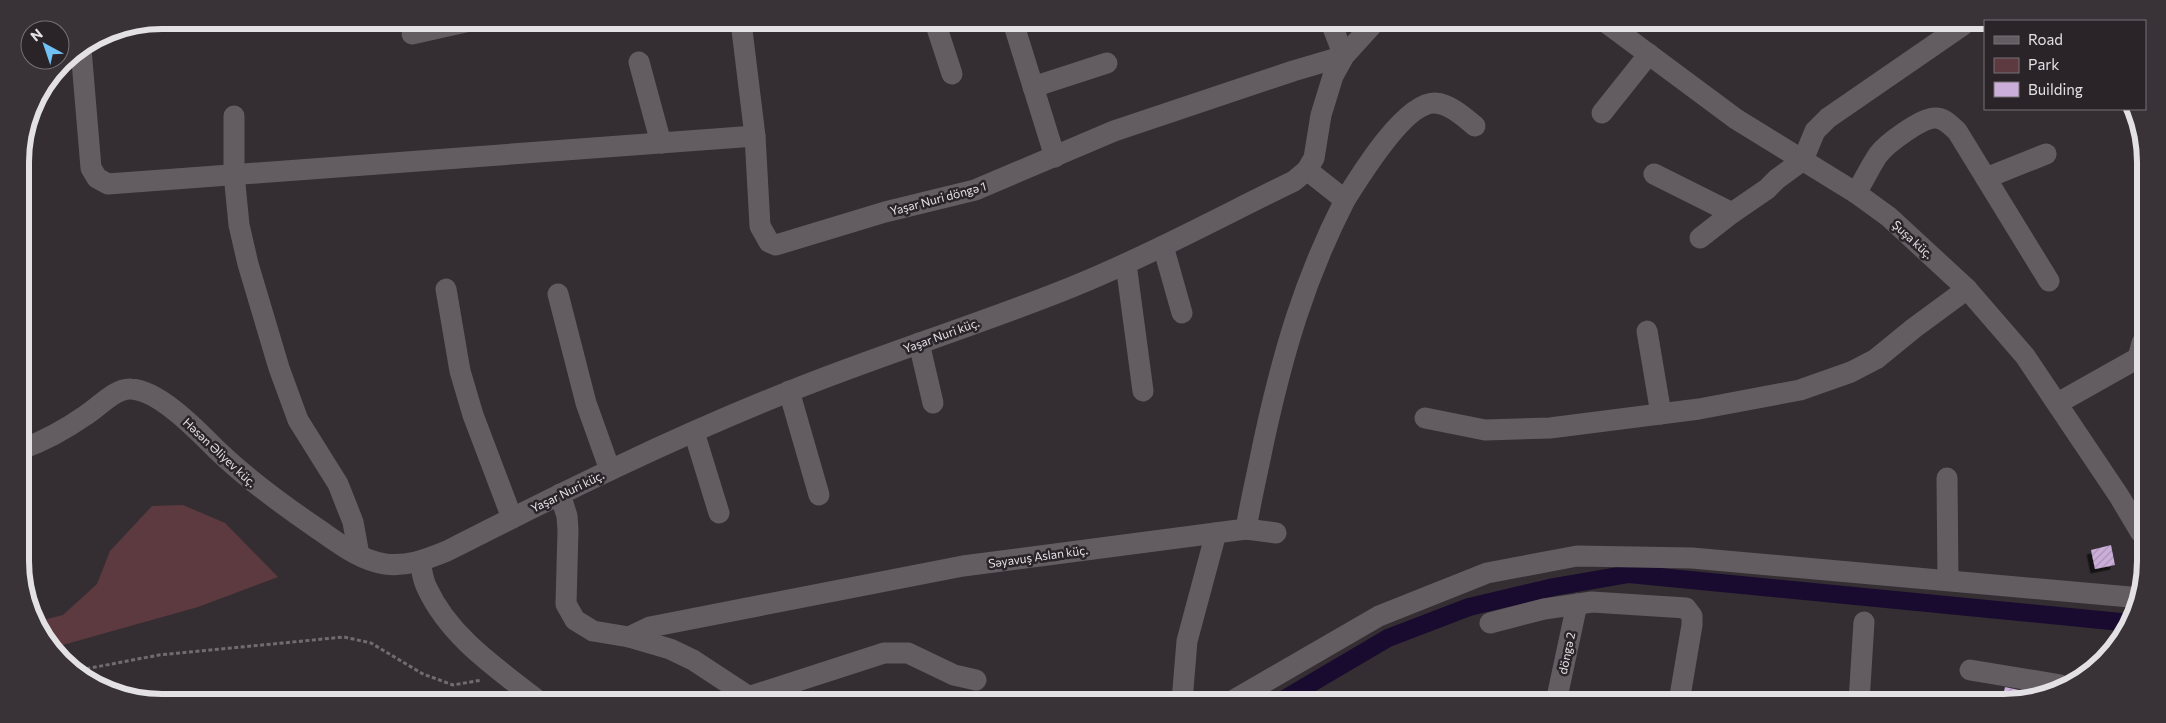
<svg xmlns="http://www.w3.org/2000/svg" width="2166" height="723" viewBox="0 0 2166 723" font-family="Commissioner,sans-serif">
  <defs>
    <pattern id="building-hatch" width="6" height="6" patternUnits="userSpaceOnUse" patternTransform="scale(1.25)"><rect width="6" height="6" fill="#cbaeda"/><path d="M-1 1l2-2M0 6l6-6M5 7l2-2" fill="none" stroke="#a994b4"/></pattern>
    <filter id="shadow"><feDropShadow dx="-4.5" dy="4.5" stdDeviation="0" flood-color="#0009"/></filter>
  </defs>
  <rect width="100%" height="100%" fill="#342e33"/>
  <polygon fill="#5d3a3f" points="183,505 225,523 278,577 198,607 52,648 39,621 63,615 97,584 110,551 152,506"/>
  <g fill="none" stroke-linecap="round" stroke-linejoin="round">
    <polyline stroke="#180b2f" stroke-width="18" points="1281,701 1388,638 1469,607 1554,587 1629,574 2121,622"/>
  </g>
  <g fill="url(#building-hatch)" filter="url(#shadow)">
    <polygon points="2111,545 2115,565 2095,569 2091,550"/>
    <polygon points="2005,687 2038,694 2013,703 2001,703"/>
  </g>
  <g fill="none" stroke-linecap="round" stroke-linejoin="round">
    <polyline stroke="#706b6f" stroke-width="3" stroke-dasharray="4 2.5" stroke-linecap="butt" points="80,670 159,655 344,637 371,643 423,674 453,685 482,680"/>
    <g stroke="#635d62" stroke-width="21">
      <polyline points="741,22 755,136 760,226 769,242 776,245 885,212 975,190 1114,131 1293,71 1344,56 1331,23"/>
      <polyline points="935,22 952,74"/>
      <polyline points="1013,22 1055,157"/>
      <polyline points="1608,24 1736,119 1856,193 1889,217 1967,289 2025,356 2119,496 2141,533"/>
      <polyline points="412,34 470,21"/>
      <polyline points="81,49 91,168 97,178 108,184 755,136"/>
      <polyline points="639,62 661,143"/>
      <polyline points="1033,87 1107,63"/>
      <polyline points="1602,113 1649,54"/>
      <polyline points="234,116 234,174 239,225 248,264 279,368 298,420 338,484 353,522 359,555"/>
      <polyline points="1654,174 1732,213 1767,189 1777,179 1803,160 1815,131 1828,118 1963,25"/>
      <polyline points="1986,178 2046,154"/>
      <path d="M1856,193C1864,180 1870,167 1878,155C1886,144 1920,119 1934,118C1944,117 1950,125 1957,131L2049,281"/>
      <path d="M1345,200C1360,176 1405,102 1435,103C1450,104 1464,117 1475,126"/>
      <polyline points="1700,238 1732,213"/>
      <polyline points="1163,246 1182,313"/>
      <polyline points="1126,264 1143,391"/>
      <polyline points="446,289 460,371 473,415 512,518"/>
      <polyline points="558,294 586,403 610,470"/>
      <polyline points="1647,331 1661,414"/>
      <polyline points="919,343 933,403"/>
      <polyline points="789,391 819,495"/>
      <polyline points="2058,403 2138,358 2142,343"/>
      <polyline points="1425,418 1485,430 1550,428 1699,409 1800,390 1851,372 1876,359 1914,328 1967,289"/>
      <polyline points="694,432 719,513"/>
      <path d="M22,449C44,441 66,429 86,415C99,407 115,388 131,389C159,390 198,431 217,450C247,479 280,503 315,527C336,541 360,561 385,564C408,567 427,559 447,551C559,494 672,438 788,392C882,354 978,325 1072,287C1148,256 1220,217 1294,181L1307,170L1314,158L1321,115L1333,76L1344,56L1374,23"/>
      <polyline points="1947,478 1948,579"/>
      <path d="M560,494L567,516L568,530L566,604L575,620L593,631L629,637L650,627L963,566L1246,529C1251,499 1258,470 1264,440C1283,353 1304,280 1345,200L1307,170"/>
      <polyline points="1246,529 1276,533"/>
      <path d="M420,562C422,571 423,581 427,588C449,636 495,667 536,699"/>
      <polyline points="1490,623 1544,609 1592,602 1686,608 1692,616 1692,625 1679,702"/>
      <polyline points="629,637 670,649 693,660 754,700"/>
      <polyline points="1970,670 2061,685"/>
      <polyline points="751,696 884,653 908,653 954,675 976,680"/>
      <polyline points="1182,701 1187,641 1216,533"/>
      <polyline points="1232,701 1379,616 1487,573 1577,556 1692,558 2141,598"/>
      <polyline points="1556,702 1577,604"/>
      <polyline points="1859,702 1864,622"/>
    </g>
  </g>
  <g text-anchor="middle" dominant-baseline="central" stroke-width="5" stroke-linejoin="round" paint-order="stroke">
    <g font-size="12" fill="#e4e1e4" stroke="#2a2429">
      <text transform="translate(938 198) rotate(-15)">Yaşar Nuri döngə 1</text>
      <text transform="translate(1913 239) rotate(42)">Şuşa küç.</text>
      <text transform="translate(941 335) rotate(-20)">Yaşar Nuri küç.</text>
      <text transform="translate(220 452) rotate(43)">Həsən Əliyev küç.</text>
      <text transform="translate(567 491) rotate(-26)">Yaşar Nuri küç.</text>
      <text transform="translate(1038 556) rotate(-8)">Səyavuş Aslan küç.</text>
      <text transform="translate(1566 653) rotate(-78)">döngə 2</text>
    </g>
  </g>
  <path d="M0 0H2166V723H0ZM162 29H2004A133 133 0 0 1 2137 162V561A133 133 0 0 1 2004 694H162A133 133 0 0 1 29 561V162A133 133 0 0 1 162 29Z" fill="#393338" fill-rule="evenodd"/>
  <path fill="none" stroke="#e4e1e4" stroke-width="6" d="M162 29H2004A133 133 0 0 1 2137 162V561A133 133 0 0 1 2004 694H162A133 133 0 0 1 29 561V162A133 133 0 0 1 162 29Z"/>
  <rect x="1984" y="20" width="162" height="90" fill="#2a2429" stroke="#747074"/>
  <rect x="1994" y="36" width="25" height="8" fill="#635d62" stroke="#747074"/>
  <text x="2028" y="45" font-size="15" fill="#e4e1e4">Road</text>
  <rect x="1994" y="58" width="25" height="15" fill="#5d3a3f" stroke="#747074"/>
  <text x="2028" y="70" font-size="15" fill="#e4e1e4">Park</text>
  <rect x="1994" y="82" width="25" height="15" fill="#cbaeda" stroke="#747074"/>
  <text x="2028" y="95" font-size="15" fill="#e4e1e4">Building</text>
  <g transform="translate(45 45) rotate(320)"><circle r="24" fill="#2a2429" stroke="#747074"/>
  <path d="M0-4L9 19L0 12L-9 19Z" fill="#72c1f5"/>
  <text y="-8" font-size="14" font-weight="bold" text-anchor="middle" fill="#e4e1e4">N</text>
  </g>
</svg>
